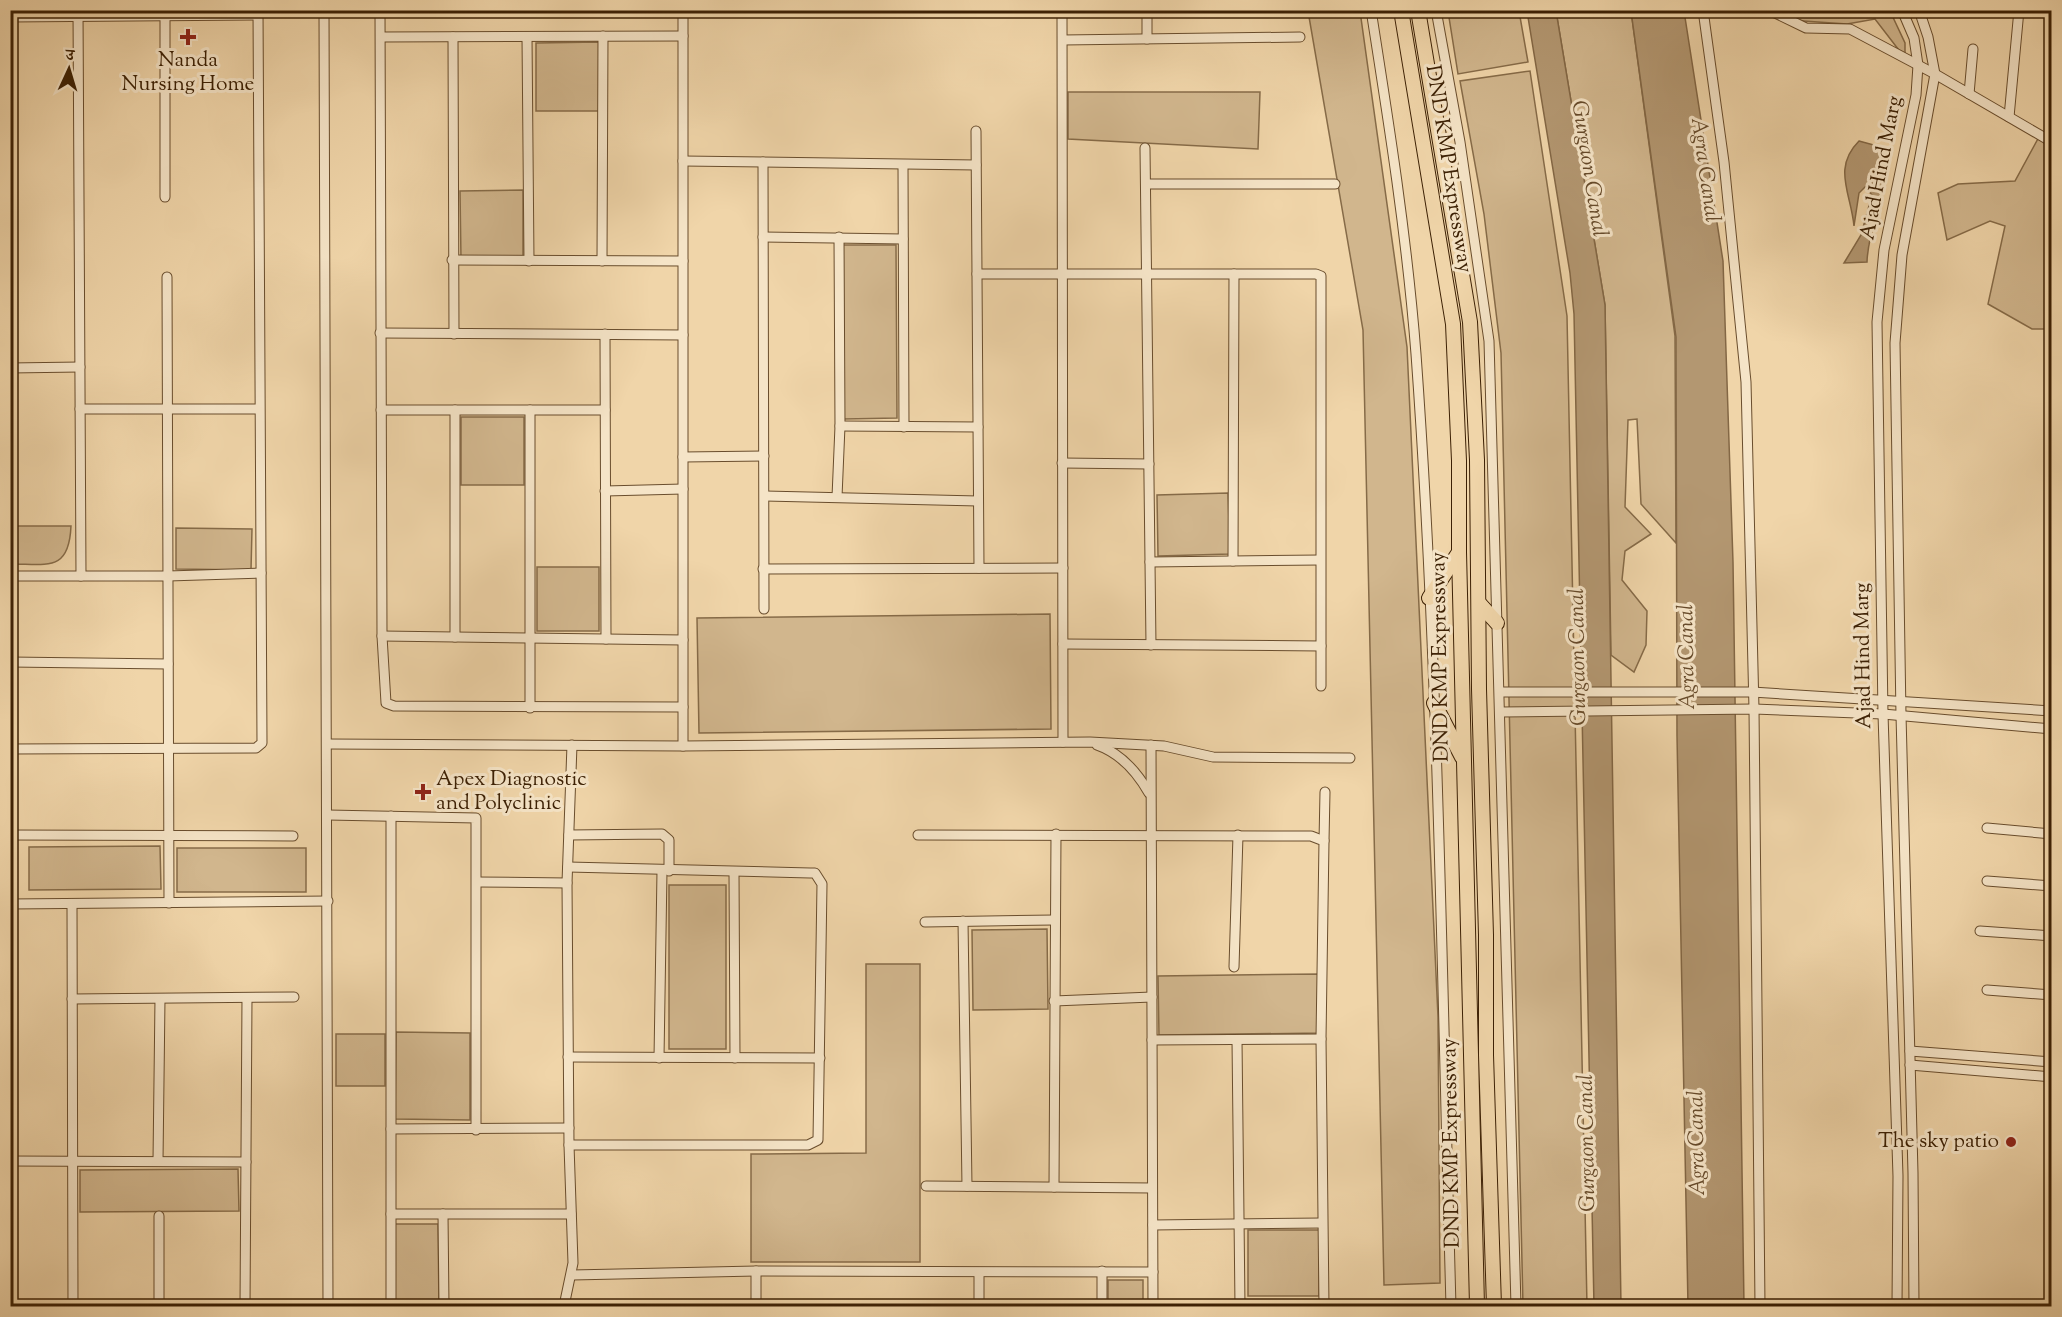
<svg xmlns="http://www.w3.org/2000/svg" width="2062" height="1317" viewBox="0 0 2062 1317" font-family="'Sorts Mill Goudy','Noto Serif Devanagari',serif">
  <rect width="100%" height="100%" fill="#f0d5a9"/>
  <filter id="stains"><feTurbulence type="fractalNoise" baseFrequency=".00333" numOctaves="4"/><feColorMatrix values="0 0 0 0 .2 0 0 0 0 .09 0 0 0 0 .02 0 0 0 .5 -.17"/></filter>
  <radialGradient id="worn" r=".72"><stop offset=".6" stop-color="#630" stop-opacity="0"/><stop offset="1" stop-color="#630" stop-opacity=".3"/></radialGradient>
  <g fill="#d1b68d" stroke="#866b48" stroke-width="1.5">
    <polygon points="1308,11 1360,11 1407,347 1438,1017 1440,1283 1384,1285 1363,330"/>
    <polygon points="1448,11 1519,11 1528,62 1458,74"/>
    <polygon points="1556,11 1631,11 1675,336 1676,543 1641,504 1637,419 1628,420 1625,507 1651,534 1625,551 1622,580 1647,611 1646,645 1634,672 1611,655 1605,305"/>
    <polygon points="1780,11 1890,11 1905,43 1905,58 1875,19 1847,24 1789,20"/>
    <polygon points="599,42 599,111 536,111 536,43"/>
    <polygon points="1530,71 1567,316 1587,1306 1523,1306 1501,353 1484,214 1460,81"/>
    <polygon points="1068,92 1260,92 1258,149 1068,139"/>
    <polygon points="2040,135 2051,141 2051,329 2032,329 1988,304 2005,226 1990,221 1947,240 1938,193 1958,184 2015,181"/>
    <polygon points="523,190 523,258 461,259 460,191"/>
    <polygon points="843,245 896,245 897,418 844,419"/>
    <rect x="461" y="417" width="63" height="68"/>
    <polygon points="1228,493 1230,554 1158,556 1157,495"/>
    <path d="M11,526H71C69,572 48,564 11,564Z"/>
    <polygon points="176,528 252,529 251,570 176,569"/>
    <rect x="537" y="567" width="62" height="64"/>
    <polygon points="1050,614 1051,729 699,733 697,618"/>
    <polygon points="160,846 161,889 29,890 29,847"/>
    <rect x="177" y="848" width="129" height="44"/>
    <rect x="669" y="885" width="57" height="164"/>
    <polygon points="1047,929 1048,1009 973,1010 972,930"/>
    <polygon points="866,964 920,964 920,1262 751,1262 751,1154 866,1153"/>
    <polygon points="1320,974 1321,1033 1159,1035 1158,976"/>
    <polygon points="396,1032 470,1033 470,1120 395,1119"/>
    <rect x="336" y="1034" width="49" height="52"/>
    <polygon points="238,1169 239,1211 80,1212 80,1170"/>
    <polygon points="395,1224 438,1224 439,1306 395,1306"/>
    <rect x="1248" y="1230" width="71" height="66"/>
    <rect x="1108" y="1280" width="35" height="26"/>
  </g>
  <g fill="#b39771" stroke="#836745" stroke-width="1.5">
    <polygon points="1527,11 1556,11 1605,305 1621,1306 1594,1306 1574,314 1570,273"/>
    <polygon points="1631,11 1684,11 1723,261 1733,562 1744,1306 1688,1306 1677,736 1676,337"/>
    <path d="M1859,141L1885,148C1891,187 1868,224 1867,262L1844,263L1861,235L1872,195L1865,187L1859,193L1854,226C1851,193 1832,168 1859,141Z"/>
  </g>
  <g fill="none" stroke-linecap="round" stroke-linejoin="round">
    <g stroke="#694d2d" stroke-width="11">
      <g id="minor">
        <polyline points="78,10 81,576"/>
        <polyline points="165,10 165,197"/>
        <polyline points="324,10 328,1306"/>
        <polyline points="380,10 382,636 386,703 394,706 683,707"/>
        <polyline points="683,10 683,746"/>
        <polyline points="1062,10 1063,742"/>
        <path d="M1371,10C1389,124 1407,238 1416,354C1439,671 1442,989 1451,1306"/>
        <polyline points="1436,10 1460,142 1489,341 1516,1306"/>
        <polyline points="1703,10 1724,162 1746,382 1754,709 1760,1306"/>
        <polyline points="1769,10 1806,28 1850,29 1935,74 2052,142"/>
        <polyline points="10,17 258,15"/>
        <polyline points="381,37 683,36"/>
        <polyline points="453,37 454,334"/>
        <polyline points="527,37 529,261"/>
        <polyline points="1147,39 1147,10"/>
        <polyline points="1063,40 1300,37"/>
        <polyline points="1969,94 1973,49"/>
        <polyline points="2009,117 2019,10"/>
        <polyline points="976,131 979,568"/>
        <polyline points="1145,148 1151,645"/>
        <polyline points="683,161 976,165"/>
        <polyline points="763,162 764,609"/>
        <polyline points="903,165 904,427"/>
        <polyline points="1146,184 1335,184"/>
        <polyline points="763,237 903,239"/>
        <polyline points="452,260 683,261"/>
        <polyline points="602,261 603,36"/>
        <polyline points="977,274 1316,274 1321,276 1321,686"/>
        <polyline points="167,277 169,903"/>
        <polyline points="380,333 683,335"/>
        <polyline points="605,334 606,639"/>
        <polyline points="10,368 80,367"/>
        <polyline points="80,409 258,409"/>
        <polyline points="381,410 605,410"/>
        <polyline points="840,426 978,427"/>
        <polyline points="683,457 764,456"/>
        <polyline points="1062,463 1149,464"/>
        <polyline points="605,491 683,489"/>
        <polyline points="765,496 978,501"/>
        <polyline points="837,497 840,426 839,237"/>
        <polyline points="1233,561 1234,274"/>
        <polyline points="1150,562 1320,560"/>
        <polyline points="763,569 1063,568"/>
        <polyline points="10,576 168,576 261,573"/>
        <polyline points="382,636 683,640"/>
        <polyline points="455,637 455,410"/>
        <polyline points="1063,644 1321,646"/>
        <polyline points="10,662 168,664"/>
        <polyline points="1500,692 1752,692 2052,711"/>
        <polyline points="530,708 530,410"/>
        <polyline points="1501,712 1754,709 1883,714 2052,729"/>
        <polyline points="328,744 683,746 1090,742 1164,746 1213,757 1350,758"/>
        <path d="M1097,745C1120,753 1137,772 1149,793"/>
        <polyline points="1151,745 1153,1306"/>
        <polyline points="10,749 256,748 262,743 258,10"/>
        <polyline points="328,815 476,818 476,1130"/>
        <polyline points="391,816 391,1306"/>
        <polyline points="1987,828 2052,834"/>
        <polyline points="10,835 293,836"/>
        <polyline points="569,835 662,834 669,840 669,871"/>
        <polyline points="918,835 1311,836 1324,841 1321,1039 1324,1306"/>
        <polyline points="1324,841 1325,792"/>
        <polyline points="568,867 810,873 815,873 822,884 818,1140 808,1145 569,1145"/>
        <polyline points="734,872 735,1058"/>
        <polyline points="1987,881 2052,886"/>
        <polyline points="477,882 567,883"/>
        <polyline points="10,904 328,901"/>
        <polyline points="72,904 73,1306"/>
        <polyline points="963,921 967,1186"/>
        <polyline points="925,922 1054,920"/>
        <polyline points="1980,931 2052,936"/>
        <polyline points="1234,967 1238,835"/>
        <polyline points="1987,990 2052,995"/>
        <polyline points="72,999 294,997"/>
        <polyline points="1054,1001 1152,997"/>
        <polyline points="1152,1040 1321,1039"/>
        <polyline points="1237,1040 1240,1306"/>
        <polyline points="1910,1051 2052,1062"/>
        <polyline points="568,1057 820,1058"/>
        <polyline points="659,1058 662,871"/>
        <polyline points="1910,1065 2052,1077"/>
        <polyline points="391,1129 569,1128"/>
        <polyline points="10,1161 246,1162"/>
        <polyline points="158,1161 160,999"/>
        <polyline points="926,1186 1152,1188"/>
        <polyline points="1054,1187 1056,834"/>
        <polyline points="391,1214 571,1214"/>
        <polyline points="443,1214 444,1306"/>
        <polyline points="159,1216 159,1306"/>
        <polyline points="1153,1225 1322,1223"/>
        <polyline points="1102,1271 1102,1306"/>
        <polyline points="979,1273 979,1306"/>
        <polyline points="572,1275 756,1271 1153,1272"/>
        <polyline points="245,1306 247,998"/>
        <polyline points="564,1306 573,1263 569,1145 567,883 572,745"/>
        <polyline points="756,1306 756,1271"/>
        <polyline points="1897,1306 1898,1176 1883,714 1877,322 1884,250 1916,95 1918,65 1914,38 1902,10"/>
        <polyline points="1914,1306 1913,1173 1901,715 1895,343 1902,255 1935,74 1928,37 1919,10"/>
      </g>
    </g>
    <g stroke="#3c2004" stroke-width="16">
      <g id="highway">
        <polyline points="1401,10 1453,324 1459,461 1459,552 1477,1306"/>
        <polyline points="1418,10 1470,322 1477,460 1479,689 1486,935 1486,1055 1494,1306"/>
        <polyline points="1429,598 1459,552"/>
        <polyline points="1479,603 1497,623"/>
        <polyline points="1434,703 1462,757"/>
      </g>
    </g>
    <use href="#minor" stroke="#f5e4c7" stroke-width="9"/>
    <use href="#highway" stroke="#f0d5a9" stroke-width="14"/>
  </g>
  <g fill="#8f2418" stroke="#f5e4c7" stroke-width="2">
    <path d="M185 28h6v6h6v6h-6v6h-6v-6h-6v-6h6z"/>
    <path d="M420 783h6v6h6v6h-6v6h-6v-6h-6v-6h6z"/>
    <circle cx="2011" cy="1142" r="6"/>
  </g>
  <g text-anchor="middle" dominant-baseline="central" stroke-width="6" stroke-linejoin="round" paint-order="stroke">
    <g font-size="21" fill="#3c2004" stroke="#f5e4c7">
      <text x="188" y="61">Nanda<tspan x="188" dy="24">Nursing Home</tspan></text>
      <text x="436" y="780" text-anchor="start">Apex Diagnostic<tspan x="436" dy="24">and Polyclinic</tspan></text>
      <text x="1999" y="1142" text-anchor="end">The sky patio</text>
    </g>
    <g font-size="21" fill="#3c2004" stroke="#f5e4c7">
      <text transform="translate(1882 168) rotate(-79)">Ajad Hind Marg</text>
      <text transform="translate(1448 169) rotate(81)">DND KMP Expressway</text>
      <text transform="translate(1864 656) rotate(-91)">Ajad Hind Marg</text>
      <text transform="translate(1441 657) rotate(-91)">DND KMP Expressway</text>
      <text transform="translate(1452 1143) rotate(-91)">DND KMP Expressway</text>
    </g>
    <g font-size="22" font-style="italic" fill="#664a2a" stroke="#f5e4c7">
      <text transform="translate(1588 169) rotate(81)">Gurgaon Canal</text>
      <text transform="translate(1704 170) rotate(82)">Agra Canal</text>
      <text transform="translate(1579 657) rotate(-91)">Gurgaon Canal</text>
      <text transform="translate(1688 657) rotate(-91)">Agra Canal</text>
      <text transform="translate(1588 1143) rotate(-91)">Gurgaon Canal</text>
      <text transform="translate(1698 1143) rotate(-91)">Agra Canal</text>
    </g>
  </g>
  <rect width="2062" height="1317" fill="none" stroke="#f0d5a9" stroke-width="36"/>
  <rect x="12" y="12" width="2038" height="1293" fill="none" stroke="#3c2004" stroke-width="3"/>
  <rect x="18" y="18" width="2026" height="1281" fill="none" stroke="#3c2004" stroke-width="1.5"/>
  <g transform="translate(69 69) rotate(4)" stroke="#f5e4c7" stroke-width="4.5" paint-order="stroke">
  <path d="M0-4.5L10 22L0 15L-10 22Z" fill="#3c2004"/>
  <text y="-9" font-size="16" font-weight="bold" text-anchor="middle" fill="#3c2004">उ</text>
  </g>
  <rect width="100%" height="100%" filter="url(#stains)"/>
  <rect width="100%" height="100%" fill="url(#worn)"/>
</svg>
